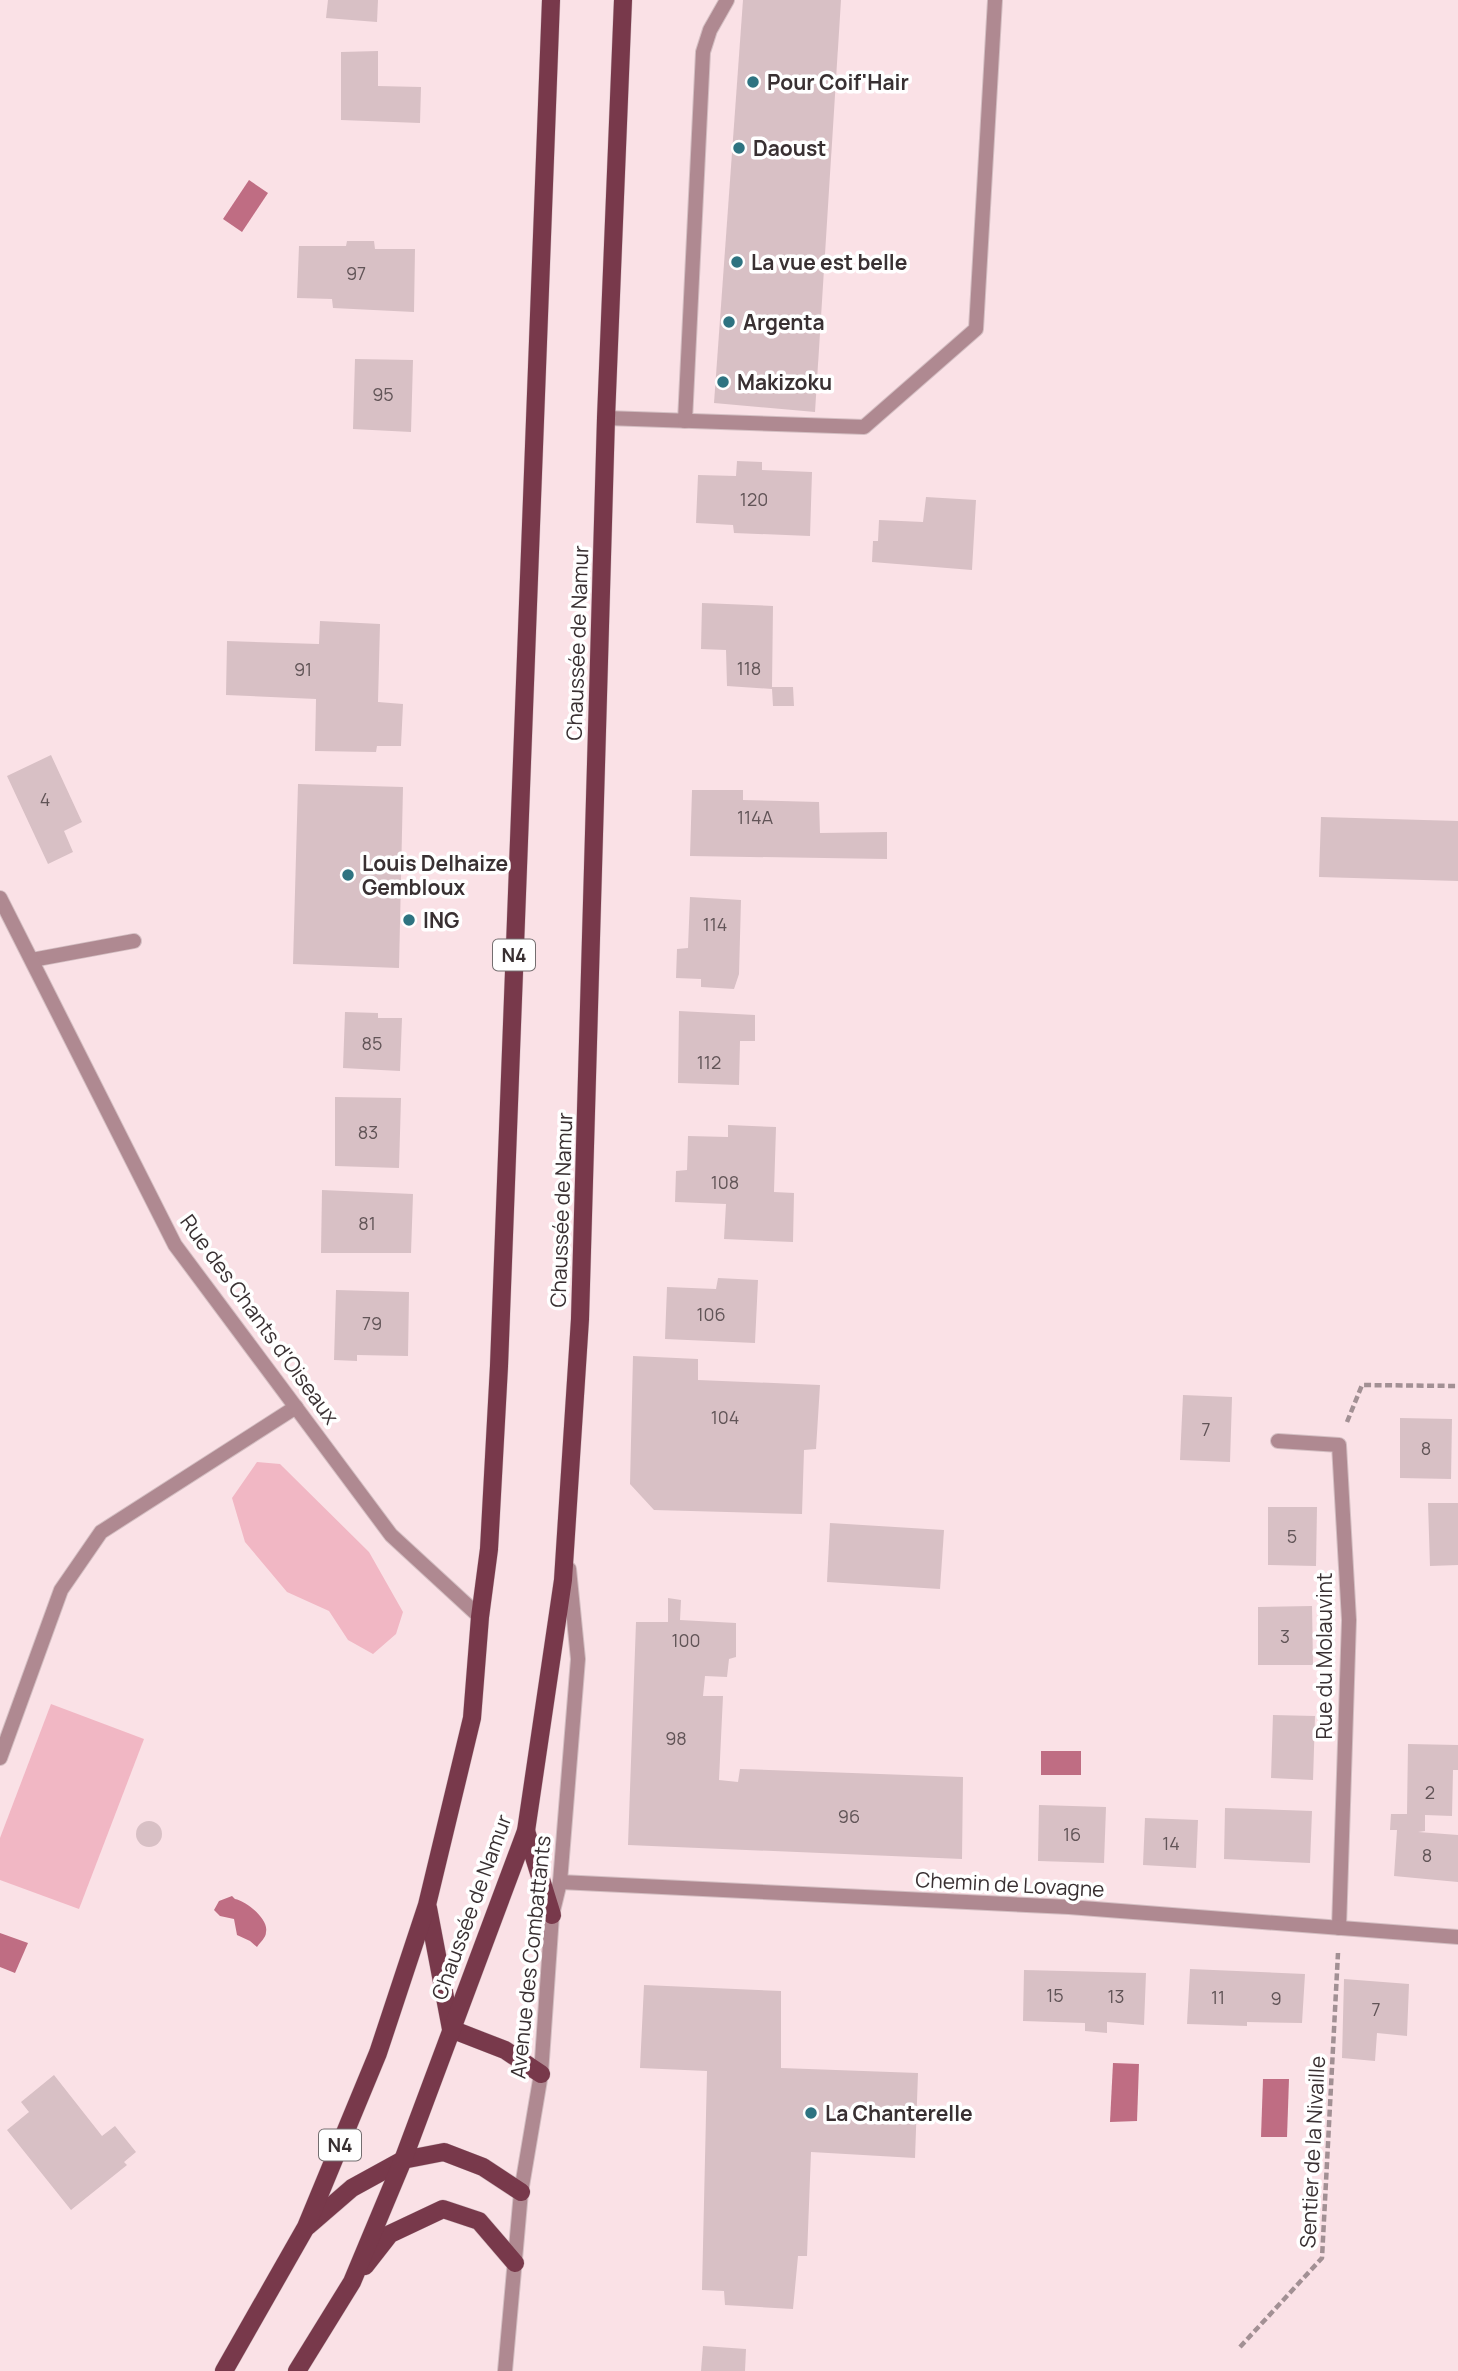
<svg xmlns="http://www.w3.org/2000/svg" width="1458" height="2371" viewBox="0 0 1458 2371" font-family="Manrope,sans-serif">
  <rect width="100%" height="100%" fill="#fae1e6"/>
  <g fill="#f1b7c4">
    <polygon points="257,1462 280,1464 369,1552 403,1612 396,1634 373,1654 348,1640 329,1611 287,1592 245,1542 232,1498"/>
    <polygon points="51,1704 144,1739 79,1909 0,1880 0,1838"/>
  </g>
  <g fill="#bf6d83">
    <polygon points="249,180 268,193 242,232 223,219"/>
    <rect x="1041" y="1751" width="40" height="24"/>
    <path d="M232,1896L235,1899C246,1901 269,1919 266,1932C266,1938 260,1942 257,1947L250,1941L237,1935L234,1919L220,1916L214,1910L219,1901Z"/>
    <polygon points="0,1933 28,1943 15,1973 0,1967"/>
    <polygon points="1113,2063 1139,2064 1137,2121 1110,2122"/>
    <polygon points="1263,2079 1289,2079 1287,2137 1261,2137"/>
  </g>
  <g fill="#d8c0c5">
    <polygon points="328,0 378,0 377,22 326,18"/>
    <polygon points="743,0 841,0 815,412 714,403"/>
    <polygon points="378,51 378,86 421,87 420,123 341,120 341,52"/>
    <polygon points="347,241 374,241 375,249 415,249 414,312 333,308 332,299 297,298 299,246 346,246"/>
    <polygon points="355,359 413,360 411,432 353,429"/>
    <polygon points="737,461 762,462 762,470 812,472 810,536 734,533 733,525 696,523 698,475 736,476"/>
    <polygon points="926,497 976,500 972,570 872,562 873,541 878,541 879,520 923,522"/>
    <polygon points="702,603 773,606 772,687 793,687 794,706 773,706 772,689 727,686 726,650 701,649"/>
    <polygon points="320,621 380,624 378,702 403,704 401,746 377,746 376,752 315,751 316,699 226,695 227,641 319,644"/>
    <polygon points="51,755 82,822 64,831 73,852 48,864 7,776"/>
    <polygon points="298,784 403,787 399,968 293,964"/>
    <polygon points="692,790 743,790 743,800 819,802 820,833 887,832 887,859 690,856"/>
    <polygon points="1321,817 1458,821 1458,881 1319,877"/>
    <polygon points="690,897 741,900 739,974 734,989 701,987 701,979 676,978 677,949 688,948"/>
    <polygon points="679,1011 755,1015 755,1041 740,1041 739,1085 678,1083"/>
    <polygon points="345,1012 378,1013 378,1018 402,1018 400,1071 343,1068"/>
    <polygon points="335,1097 401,1098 399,1168 335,1166"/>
    <polygon points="728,1125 776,1127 774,1192 794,1193 793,1242 724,1239 726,1204 675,1202 676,1171 687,1170 688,1136 728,1137"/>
    <polygon points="322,1190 413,1194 411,1253 321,1253"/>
    <polygon points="718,1278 758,1280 755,1343 665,1339 667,1287 716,1289"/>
    <polygon points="336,1290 409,1292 408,1356 357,1355 357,1361 334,1360"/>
    <polygon points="633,1356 698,1359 698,1380 820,1385 816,1449 804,1450 802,1514 654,1510 630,1484"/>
    <polygon points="1183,1395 1232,1397 1230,1462 1180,1460"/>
    <polygon points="1400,1418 1452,1419 1451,1479 1400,1478"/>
    <polygon points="1428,1503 1458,1503 1458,1565 1430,1566"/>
    <polygon points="1268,1507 1317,1507 1316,1566 1268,1565"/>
    <polygon points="830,1523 944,1530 940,1589 827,1582"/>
    <polygon points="668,1598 681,1600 680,1620 736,1623 736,1657 729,1659 727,1677 705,1676 703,1696 723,1696 719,1780 738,1782 740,1769 963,1777 962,1859 628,1845 636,1622 668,1622"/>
    <polygon points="1312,1606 1313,1665 1258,1665 1258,1607"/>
    <polygon points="1273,1715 1315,1716 1313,1780 1271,1778"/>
    <polygon points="1408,1744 1458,1745 1458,1770 1453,1770 1452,1816 1425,1815 1425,1831 1418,1832 1458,1835 1458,1882 1394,1876 1397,1830 1390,1830 1391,1814 1407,1814"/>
    <polygon points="1039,1805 1106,1807 1104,1863 1038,1861"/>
    <polygon points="1225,1808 1312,1811 1310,1863 1224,1859"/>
    <polygon points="1145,1818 1198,1820 1196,1868 1143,1865"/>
    <circle cx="149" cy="1834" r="13"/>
    <polygon points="1190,1969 1305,1974 1302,2023 1247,2022 1247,2026 1187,2024"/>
    <polygon points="1024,1970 1146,1973 1144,2025 1107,2022 1107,2033 1085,2031 1085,2023 1023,2021"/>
    <polygon points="1344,1979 1409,1984 1407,2036 1377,2033 1375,2061 1342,2058"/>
    <polygon points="644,1985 781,1991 781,2068 918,2073 915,2158 811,2152 807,2256 798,2256 793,2309 725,2305 724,2291 702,2290 707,2071 640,2068"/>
    <polygon points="54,2075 102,2136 115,2126 136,2152 124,2162 127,2165 71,2210 7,2130 29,2112 21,2102"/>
    <polygon points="703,2346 746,2349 745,2371 701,2371"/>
  </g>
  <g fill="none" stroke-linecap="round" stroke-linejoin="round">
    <g stroke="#d3bec2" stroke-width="16">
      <g id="service">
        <polyline points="606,418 864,427 976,329 995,0"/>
        <polyline points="685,421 703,52 710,30 727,0"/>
        <polyline points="32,960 134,941"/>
        <polyline points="0,1758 61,1590 101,1532 296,1407"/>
      </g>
    </g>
    <g stroke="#d3bec2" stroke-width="16">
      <g id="minor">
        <polyline points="0,898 175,1245 391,1535 480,1617"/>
        <polyline points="1278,1441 1339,1445 1349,1620 1339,1928"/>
        <polyline points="560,1882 1069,1907 1458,1937"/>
        <polyline points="552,1915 560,1882 578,1659 569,1569"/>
      </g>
    </g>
    <g stroke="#d3bec2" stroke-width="16">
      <polyline id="tertiary" points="505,2371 521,2192 541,2074 552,1915"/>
    </g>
    <g stroke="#d3bec2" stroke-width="19">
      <g id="primary">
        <polyline points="526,1831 552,1915"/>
        <polyline points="428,1908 451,2029 505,2050 541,2074"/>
        <polyline points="308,2226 352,2188 403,2160 444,2152 483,2167 521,2192"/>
        <polyline points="365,2266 390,2234 443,2209 479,2221 515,2263"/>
        <polyline points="224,2371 306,2227 378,2053 427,1905 472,1718 480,1617 489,1549 499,1366 551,0"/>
        <polyline points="297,2371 352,2282 403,2160 526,1831 563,1580 580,1319 606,418 623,0"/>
      </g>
    </g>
    <g stroke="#a29094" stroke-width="4.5" stroke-dasharray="7 3.5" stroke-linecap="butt">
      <polyline points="1347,1422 1362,1385 1458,1386"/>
      <polyline points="1240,2347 1322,2258 1338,1953"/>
    </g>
    <use href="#service" stroke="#af8991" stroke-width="14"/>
    <use href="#minor" stroke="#af8991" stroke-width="14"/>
    <use href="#tertiary" stroke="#af8991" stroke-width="14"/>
    <use href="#primary" stroke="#78394b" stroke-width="18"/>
  </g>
  <g fill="#2e7381" stroke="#fff" stroke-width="2.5">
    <circle cx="753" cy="82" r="7"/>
    <circle cx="739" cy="148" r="7"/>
    <circle cx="737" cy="262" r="7"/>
    <circle cx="729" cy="322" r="7"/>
    <circle cx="723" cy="382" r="7"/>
    <circle cx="348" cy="875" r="7"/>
    <circle cx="409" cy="920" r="7"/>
    <circle cx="811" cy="2113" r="7"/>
  </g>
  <g text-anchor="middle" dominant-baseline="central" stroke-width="7" stroke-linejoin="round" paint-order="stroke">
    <g font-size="18" fill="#615457">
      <text x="356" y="273">97</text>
      <text x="383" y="394">95</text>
      <text x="754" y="499">120</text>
      <text x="749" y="668">118</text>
      <text x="303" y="669">91</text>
      <text x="45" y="799">4</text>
      <text x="755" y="817">114A</text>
      <text x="715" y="924">114</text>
      <text x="372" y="1043">85</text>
      <text x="709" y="1062">112</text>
      <text x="368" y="1132">83</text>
      <text x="725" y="1182">108</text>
      <text x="367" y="1223">81</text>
      <text x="711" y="1314">106</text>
      <text x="372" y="1323">79</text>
      <text x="725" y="1417">104</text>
      <text x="1206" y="1429">7</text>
      <text x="1426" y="1448">8</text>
      <text x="1292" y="1536">5</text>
      <text x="1285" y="1636">3</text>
      <text x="686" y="1640">100</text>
      <text x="676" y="1738">98</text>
      <text x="1430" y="1792">2</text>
      <text x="849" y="1816">96</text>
      <text x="1072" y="1834">16</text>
      <text x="1171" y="1843">14</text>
      <text x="1427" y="1855">8</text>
      <text x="1055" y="1995">15</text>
      <text x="1116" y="1996">13</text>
      <text x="1218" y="1997">11</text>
      <text x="1276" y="1998">9</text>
      <text x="1376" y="2009">7</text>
    </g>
    <g fill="#fff" stroke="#746e70" stroke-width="2">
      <rect x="493" y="939.5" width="42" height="31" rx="5"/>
      <rect x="319" y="2129.5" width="42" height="31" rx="5"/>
    </g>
    <g font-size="19" font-weight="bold" fill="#393032">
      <text x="514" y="955">N4</text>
      <text x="340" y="2145">N4</text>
    </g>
    <g font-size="21" font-weight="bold" fill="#393032" stroke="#fff" text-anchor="start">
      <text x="767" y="82">Pour Coif'Hair</text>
      <text x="753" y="148">Daoust</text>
      <text x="751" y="262">La vue est belle</text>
      <text x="743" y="322">Argenta</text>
      <text x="737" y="382">Makizoku</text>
      <text x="362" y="863">Louis Delhaize<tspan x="362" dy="24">Gembloux</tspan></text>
      <text x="423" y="920">ING</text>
      <text x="825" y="2113">La Chanterelle</text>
    </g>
    <g font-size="21" fill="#393032" stroke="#fff">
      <text transform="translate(577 643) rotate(-88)">Chaussée de Namur</text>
      <text transform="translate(561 1210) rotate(-88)">Chaussée de Namur</text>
      <text transform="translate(260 1319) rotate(54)">Rue des Chants d'Oiseaux</text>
      <text transform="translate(1324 1656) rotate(-90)">Rue du Molauvint</text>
      <text transform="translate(1010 1884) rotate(3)">Chemin de Lovagne</text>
      <text transform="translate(471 1907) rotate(-70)">Chaussée de Namur</text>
      <text transform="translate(530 1957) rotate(-84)">Avenue des Combattants</text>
      <text transform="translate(1312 2152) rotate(-87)">Sentier de la Nivaille</text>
    </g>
  </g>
</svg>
